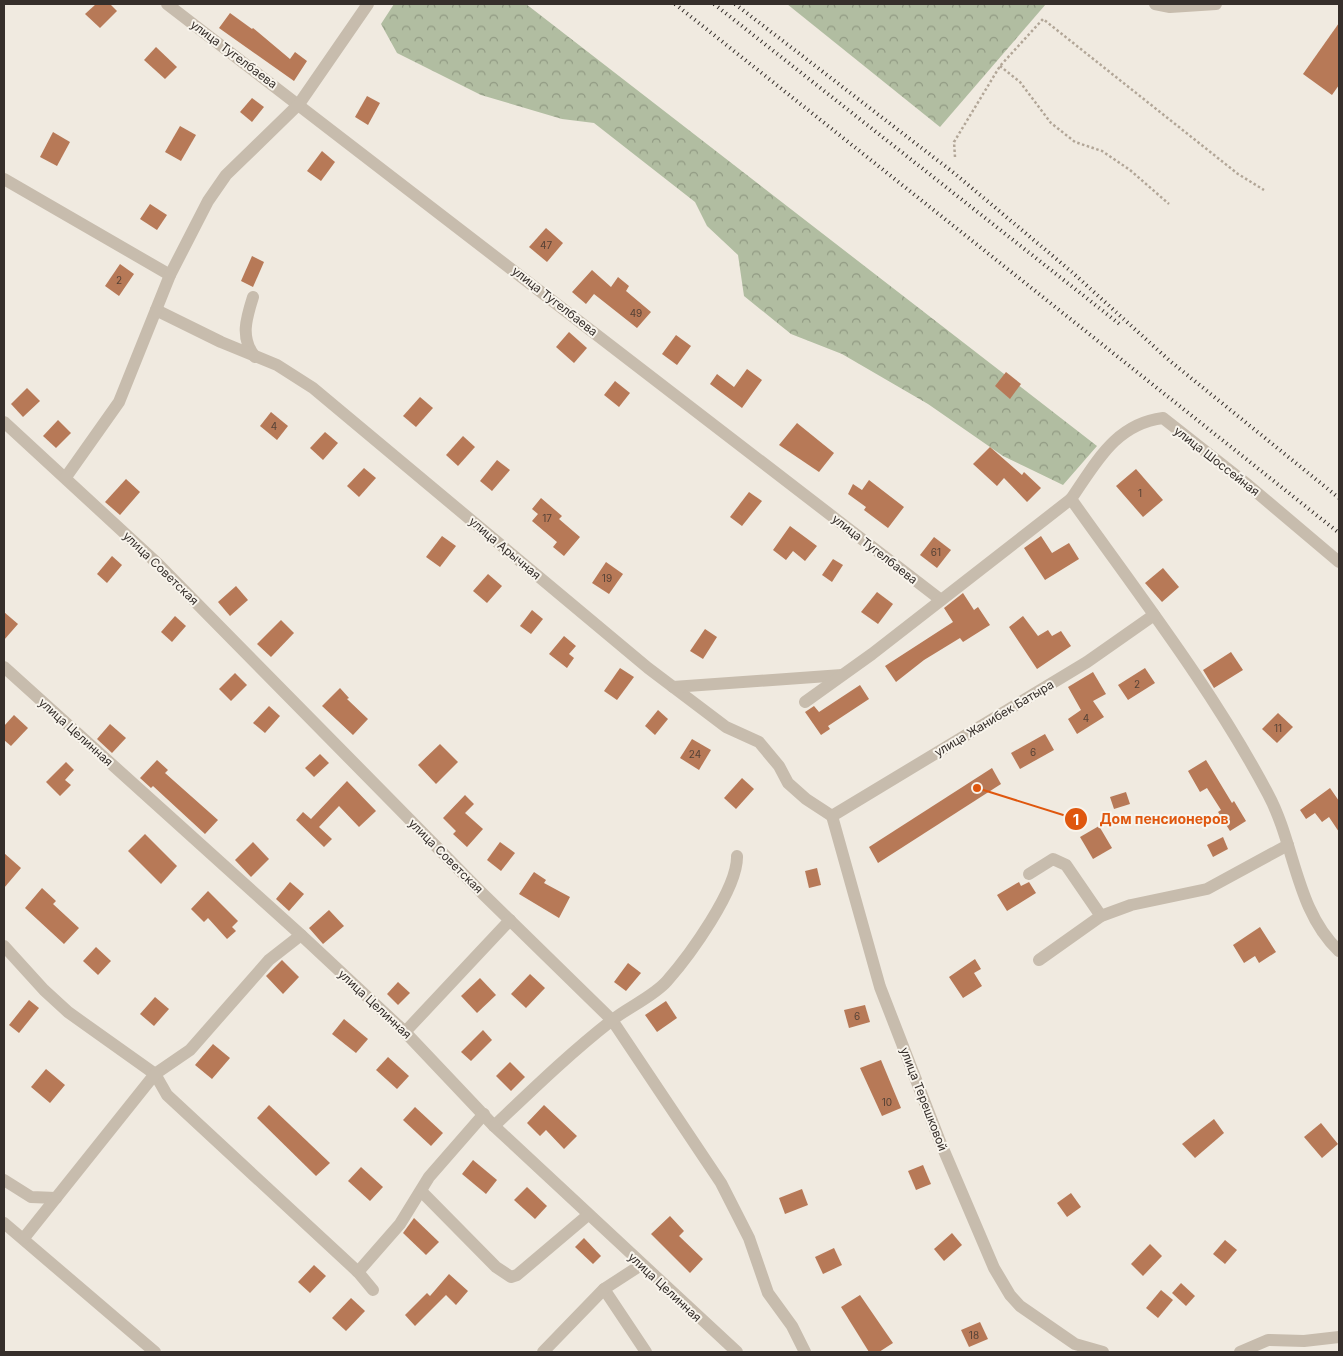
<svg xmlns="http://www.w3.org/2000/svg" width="1343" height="1356" viewBox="0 0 1343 1356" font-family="Inter,sans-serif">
  <defs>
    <pattern id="forest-crowns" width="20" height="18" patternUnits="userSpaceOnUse" patternTransform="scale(1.25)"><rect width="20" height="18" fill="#b1bda1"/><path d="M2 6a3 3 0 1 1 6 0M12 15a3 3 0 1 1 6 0" fill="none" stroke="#919a83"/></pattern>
  </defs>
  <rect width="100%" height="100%" fill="#f0eae0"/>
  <g fill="url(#forest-crowns)">
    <polygon points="394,4 526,4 1097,446 1063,485 1003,456 928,404 842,354 791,334 744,296 738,255 707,226 695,202 594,123 562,119 481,95 397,53 381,24"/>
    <polygon points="787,4 1046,4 940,127"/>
  </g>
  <g fill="#b77957">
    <polygon points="96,4 110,4 117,11 100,28 85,14"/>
    <polygon points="230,13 252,29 253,28 290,59 295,52 307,61 294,81 219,28"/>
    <polygon points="1339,23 1339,85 1332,95 1303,74"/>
    <polygon points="156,47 177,67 165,79 144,60"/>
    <polygon points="367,96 380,103 368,125 355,117"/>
    <polygon points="252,98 264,107 252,122 240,112"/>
    <polygon points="180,126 196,135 181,161 165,152"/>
    <polygon points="53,132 70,142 57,166 40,157"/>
    <polygon points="322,151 335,162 321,181 307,171"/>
    <polygon points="150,204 167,215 157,230 140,219"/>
    <polygon points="546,228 563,243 547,262 529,247"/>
    <polygon points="252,256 264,262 253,287 241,281"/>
    <polygon points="120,264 134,274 119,296 105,286"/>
    <polygon points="592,270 611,287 618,277 629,286 626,291 651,312 637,328 594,294 586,304 572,292"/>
    <polygon points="569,332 587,348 574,363 556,347"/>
    <polygon points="676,335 691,346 677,365 662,354"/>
    <polygon points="747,369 762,380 742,408 710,384 717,374 734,387"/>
    <polygon points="1006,372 1021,384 1010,399 995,386"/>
    <polygon points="615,381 630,393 619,407 604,395"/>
    <polygon points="27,388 40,401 23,417 11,404"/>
    <polygon points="420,397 433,408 416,427 403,416"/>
    <polygon points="271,412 288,426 277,440 260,426"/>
    <polygon points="58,420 71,433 56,448 43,436"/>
    <polygon points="797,423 834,453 819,472 779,445"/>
    <polygon points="325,432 338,443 323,460 310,448"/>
    <polygon points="463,436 475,447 458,466 446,455"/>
    <polygon points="990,447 1022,475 1024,472 1041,488 1027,502 1004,478 997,486 973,464"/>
    <polygon points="497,460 510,470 492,491 480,481"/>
    <polygon points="364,468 376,478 359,497 347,486"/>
    <polygon points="1136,469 1163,500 1143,517 1116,486"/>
    <polygon points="126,479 140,492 120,515 105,502"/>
    <polygon points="869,480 904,507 888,528 864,510 866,507 848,494 853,484 862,490"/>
    <polygon points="749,492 762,501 742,526 730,517"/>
    <polygon points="541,498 562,516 559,519 580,537 564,556 553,547 557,542 532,521 538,514 532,509"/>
    <polygon points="790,526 817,546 805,561 793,551 786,560 773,550"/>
    <polygon points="442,536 456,546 440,567 426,557"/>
    <polygon points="1041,536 1052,553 1069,543 1079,559 1045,580 1024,548"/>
    <polygon points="934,537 951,550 937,568 920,555"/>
    <polygon points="112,556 122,565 107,583 97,574"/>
    <polygon points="833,559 843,565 832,582 822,575"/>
    <polygon points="606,562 623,574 609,594 592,583"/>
    <polygon points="1163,568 1179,587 1162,602 1145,583"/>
    <polygon points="488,574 502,586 487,603 473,591"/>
    <polygon points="236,586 248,600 230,616 218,602"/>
    <polygon points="877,592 893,604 878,624 861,612"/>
    <polygon points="963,593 974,610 978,607 990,625 963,642 960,638 924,660 896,682 885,666 953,622 944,608"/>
    <polygon points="532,610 543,619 531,634 520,626"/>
    <polygon points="4,612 18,624 4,640"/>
    <polygon points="175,616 186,626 172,642 161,632"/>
    <polygon points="1023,616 1038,636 1048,630 1052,636 1061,631 1071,646 1037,669 1009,627"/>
    <polygon points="281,620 294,633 271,657 257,644"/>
    <polygon points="705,629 717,637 703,659 690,651"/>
    <polygon points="564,636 576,646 569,654 574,658 567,668 549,654"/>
    <polygon points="1231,652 1243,670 1214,688 1203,670"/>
    <polygon points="620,668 634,677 617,700 604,691"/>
    <polygon points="1145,668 1155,683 1128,700 1118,685"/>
    <polygon points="1093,672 1106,694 1093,701 1104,717 1077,734 1068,719 1081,710 1068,687"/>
    <polygon points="235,673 247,685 231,701 219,689"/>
    <polygon points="860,685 869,699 828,726 830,729 821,735 805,712 814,706 819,712"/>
    <polygon points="340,688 349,698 347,699 368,719 353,735 322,706"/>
    <polygon points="269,706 280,716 265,733 253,723"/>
    <polygon points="658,710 668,719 655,735 645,726"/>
    <polygon points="1278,713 1293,727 1277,743 1262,729"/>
    <polygon points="14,715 28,728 11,746 4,740 4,726"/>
    <polygon points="110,724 126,738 112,753 97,739"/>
    <polygon points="1045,734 1054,750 1020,769 1011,753"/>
    <polygon points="692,739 711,750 699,770 680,758"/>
    <polygon points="440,744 458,762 436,784 418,765"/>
    <polygon points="320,754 329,763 314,777 305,768"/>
    <polygon points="157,760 168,770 165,773 218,820 205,834 153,786 151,788 140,778"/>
    <polygon points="1206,760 1232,803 1234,801 1246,821 1230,831 1218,812 1221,810 1207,788 1200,792 1188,771"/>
    <polygon points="66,762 74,770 65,780 71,785 60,796 46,782"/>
    <polygon points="992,768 1001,784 878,863 869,847"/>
    <polygon points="742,778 754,789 736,809 724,798"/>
    <polygon points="347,781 376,811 359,827 339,806 319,827 332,839 324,847 296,820 303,812 311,819"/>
    <polygon points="1330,788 1339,801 1339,832 1329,817 1322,822 1315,813 1306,819 1300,810"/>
    <polygon points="1126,792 1130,804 1114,809 1110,797"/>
    <polygon points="465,795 474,804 465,813 483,829 467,847 453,834 456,831 443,818"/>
    <polygon points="1099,826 1112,848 1093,859 1080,837"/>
    <polygon points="145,834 177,866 161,884 128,851"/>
    <polygon points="1223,837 1228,849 1213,857 1207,845"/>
    <polygon points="253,842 269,859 251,877 235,860"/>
    <polygon points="500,842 515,853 501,871 487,860"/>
    <polygon points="4,853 21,868 4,888"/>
    <polygon points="817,868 821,885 809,888 805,871"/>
    <polygon points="534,872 546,880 544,883 570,897 559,918 519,894"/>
    <polygon points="290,882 304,894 289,911 276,899"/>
    <polygon points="1019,882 1021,886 1029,882 1036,893 1007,911 997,895"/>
    <polygon points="42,888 56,901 53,904 79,928 64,944 25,908"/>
    <polygon points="208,891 238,921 232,927 236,931 227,939 208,918 204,922 191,909"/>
    <polygon points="329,910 344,926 323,944 309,928"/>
    <polygon points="1260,927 1276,952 1259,963 1255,956 1244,963 1233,945"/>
    <polygon points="96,947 111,961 98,975 83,961"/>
    <polygon points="975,959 981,969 974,973 982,986 963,998 949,977"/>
    <polygon points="282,960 299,977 283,994 266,976"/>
    <polygon points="628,963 641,973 626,991 614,982"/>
    <polygon points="530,974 545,988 526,1008 511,994"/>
    <polygon points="480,978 496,995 477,1013 461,996"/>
    <polygon points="398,982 410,993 398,1005 387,994"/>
    <polygon points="155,997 169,1009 154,1026 140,1014"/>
    <polygon points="29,1000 39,1008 19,1033 9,1025"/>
    <polygon points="666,1001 677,1018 657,1032 645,1015"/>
    <polygon points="865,1005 870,1022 849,1028 844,1010"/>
    <polygon points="344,1019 368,1039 356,1053 332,1034"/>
    <polygon points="483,1030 492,1040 471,1061 461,1052"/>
    <polygon points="213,1044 230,1058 212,1079 195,1065"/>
    <polygon points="388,1057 409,1076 397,1089 376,1070"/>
    <polygon points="881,1060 901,1108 882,1116 860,1068"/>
    <polygon points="510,1062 525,1077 511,1091 496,1076"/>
    <polygon points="46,1069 65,1085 50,1103 31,1087"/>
    <polygon points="269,1105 330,1163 316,1176 257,1118"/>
    <polygon points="544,1105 577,1136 564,1149 546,1130 540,1136 527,1123"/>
    <polygon points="415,1107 443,1133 431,1146 403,1120"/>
    <polygon points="1214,1119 1224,1133 1195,1158 1182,1144"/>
    <polygon points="1321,1123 1338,1144 1322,1158 1304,1137"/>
    <polygon points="473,1160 497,1180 486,1194 462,1174"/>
    <polygon points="923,1165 931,1184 916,1190 908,1171"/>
    <polygon points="361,1167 383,1187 370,1201 348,1181"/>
    <polygon points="527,1187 547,1206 535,1219 514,1200"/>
    <polygon points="802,1189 808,1205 785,1214 779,1198"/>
    <polygon points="1071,1193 1081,1207 1067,1217 1057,1203"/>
    <polygon points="670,1216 684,1231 679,1236 703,1259 690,1273 651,1234"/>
    <polygon points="414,1218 439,1242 426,1255 403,1233"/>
    <polygon points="952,1233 962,1245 944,1261 934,1249"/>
    <polygon points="584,1238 601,1256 593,1264 575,1247"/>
    <polygon points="1225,1240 1237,1250 1225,1264 1213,1254"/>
    <polygon points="1150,1244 1162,1256 1143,1276 1131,1264"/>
    <polygon points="834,1248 842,1265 823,1274 815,1257"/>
    <polygon points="314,1265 326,1276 310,1293 298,1282"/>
    <polygon points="449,1274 468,1291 456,1305 446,1295 415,1326 405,1315 427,1293 430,1296"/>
    <polygon points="1181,1283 1195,1296 1186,1306 1172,1293"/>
    <polygon points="1161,1290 1173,1300 1158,1318 1146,1308"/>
    <polygon points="860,1295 893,1343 879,1352 869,1352 841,1307"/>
    <polygon points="351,1298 365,1311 346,1331 332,1318"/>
    <polygon points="980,1322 988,1339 969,1347 961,1330"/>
  </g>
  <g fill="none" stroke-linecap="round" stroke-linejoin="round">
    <g stroke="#b2a697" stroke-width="2.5" stroke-dasharray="2.5 2.5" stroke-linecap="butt">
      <polyline points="1000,66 1020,82 1051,123 1075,142 1102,151 1130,170 1169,204"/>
      <polyline points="955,157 954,142 1000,66 1043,19 1238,174 1264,190"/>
    </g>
    <g stroke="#c7bcad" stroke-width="12">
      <polyline points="167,4 941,600"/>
      <polyline points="1155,4 1170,7 1216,4"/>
      <polyline points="4,179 170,275"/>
      <path d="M253,297C246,319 240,338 255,357"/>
      <polyline points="156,310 221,342 277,365 313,388 648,668 726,727 759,742 779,766 788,783 806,799 832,816"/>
      <polyline points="4,422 158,564 483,894 612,1020 721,1183 749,1238 768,1293 792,1326 805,1352"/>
      <polyline points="66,477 119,402 170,275 208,201 226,175 299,104 368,4"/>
      <path d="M1339,562L1248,485L1163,418C1115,424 1096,463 1071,499C1139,595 1213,690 1268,794C1295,844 1296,911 1339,951"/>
      <polyline points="4,667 301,935 405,1032 494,1126 737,1352"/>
      <polyline points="673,687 842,675"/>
      <polyline points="805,702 872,654 1071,499"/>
      <polyline points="832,816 880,987 939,1139 994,1268 1010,1295 1020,1306 1075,1344 1103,1352"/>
      <polyline points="832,816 1087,662 1154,615"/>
      <polyline points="1029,874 1053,859 1066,865 1101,916"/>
      <polyline points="4,946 44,990 68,1012 155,1074 167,1095 358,1272 373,1290"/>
      <polyline points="1039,960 1101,916 1131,905 1207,889 1288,845"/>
      <polyline points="405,1032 510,920"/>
      <path d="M494,1126C532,1090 570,1053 611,1021C628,1007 653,997 667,981C689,956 738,889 737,856"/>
      <polyline points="4,1180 31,1197 56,1198"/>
      <polyline points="421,1191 496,1267 511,1277 517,1275 588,1215"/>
      <polyline points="4,1223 155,1352"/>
      <polyline points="24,1238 155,1074 190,1050 269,960 301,935"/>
      <polyline points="358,1272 400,1224 429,1177 484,1114"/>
      <polyline points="604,1289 646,1352"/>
      <polyline points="543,1352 604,1289 641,1265"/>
      <polyline points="1240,1352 1268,1340 1304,1341 1339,1337"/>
    </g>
    <g stroke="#362f2b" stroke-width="4" stroke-dasharray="1 4" stroke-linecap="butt">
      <polyline points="675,4 1339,533"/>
      <polyline points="714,4 1122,326"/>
      <polyline points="735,4 954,173 1073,273 1170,361 1339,498"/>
    </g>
  </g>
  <g text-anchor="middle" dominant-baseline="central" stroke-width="4" stroke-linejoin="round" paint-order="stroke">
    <g font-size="10" fill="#564236">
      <text x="546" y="245">47</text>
      <text x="119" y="280">2</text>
      <text x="636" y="313">49</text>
      <text x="274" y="426">4</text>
      <text x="1140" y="493">1</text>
      <text x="547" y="518">17</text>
      <text x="936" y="552">61</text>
      <text x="607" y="578">19</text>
      <text x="1137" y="684">2</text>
      <text x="1086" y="718">4</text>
      <text x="1278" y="728">11</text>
      <text x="1033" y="752">6</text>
      <text x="695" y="754">24</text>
      <text x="857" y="1016">6</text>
      <text x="887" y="1102">10</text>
      <text x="974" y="1335">18</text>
    </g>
    <g font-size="12" fill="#362f2b" stroke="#f8f4ec">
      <text transform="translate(234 54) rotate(37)">улица Тугелбаева</text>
      <text transform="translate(555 301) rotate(38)">улица Тугелбаева</text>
      <text transform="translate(1217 461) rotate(38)">улица Шоссейная</text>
      <text transform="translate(505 548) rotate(40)">улица Арычная</text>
      <text transform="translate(875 549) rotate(38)">улица Тугелбаева</text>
      <text transform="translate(161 568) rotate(44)">улица Советская</text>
      <text transform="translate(994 718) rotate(-31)">улица Жанибек Батыра</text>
      <text transform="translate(76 732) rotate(42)">улица Целинная</text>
      <text transform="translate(446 856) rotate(45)">улица Советская</text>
      <text transform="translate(375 1004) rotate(43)">улица Целинная</text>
      <text transform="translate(924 1099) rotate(69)">улица Терешковой</text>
      <text transform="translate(665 1287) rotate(43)">улица Целинная</text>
    </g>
  </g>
  <path fill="none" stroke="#df570e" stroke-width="2" d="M977 788L1076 819"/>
  <g fill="#df570e" stroke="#f8f4ec" stroke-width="2">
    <circle cx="977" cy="788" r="5"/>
    <circle cx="1076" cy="819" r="12"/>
  </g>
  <g font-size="15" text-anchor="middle" font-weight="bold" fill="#fff">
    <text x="1076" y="825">1</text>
  </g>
  <g font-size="14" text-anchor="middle" font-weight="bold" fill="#df570e" stroke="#f8f4ec" stroke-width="4" stroke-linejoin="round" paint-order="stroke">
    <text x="1164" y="824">Дом пенсионеров</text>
  </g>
  <rect width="1343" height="1356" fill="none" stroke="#362f2b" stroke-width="10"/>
</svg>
